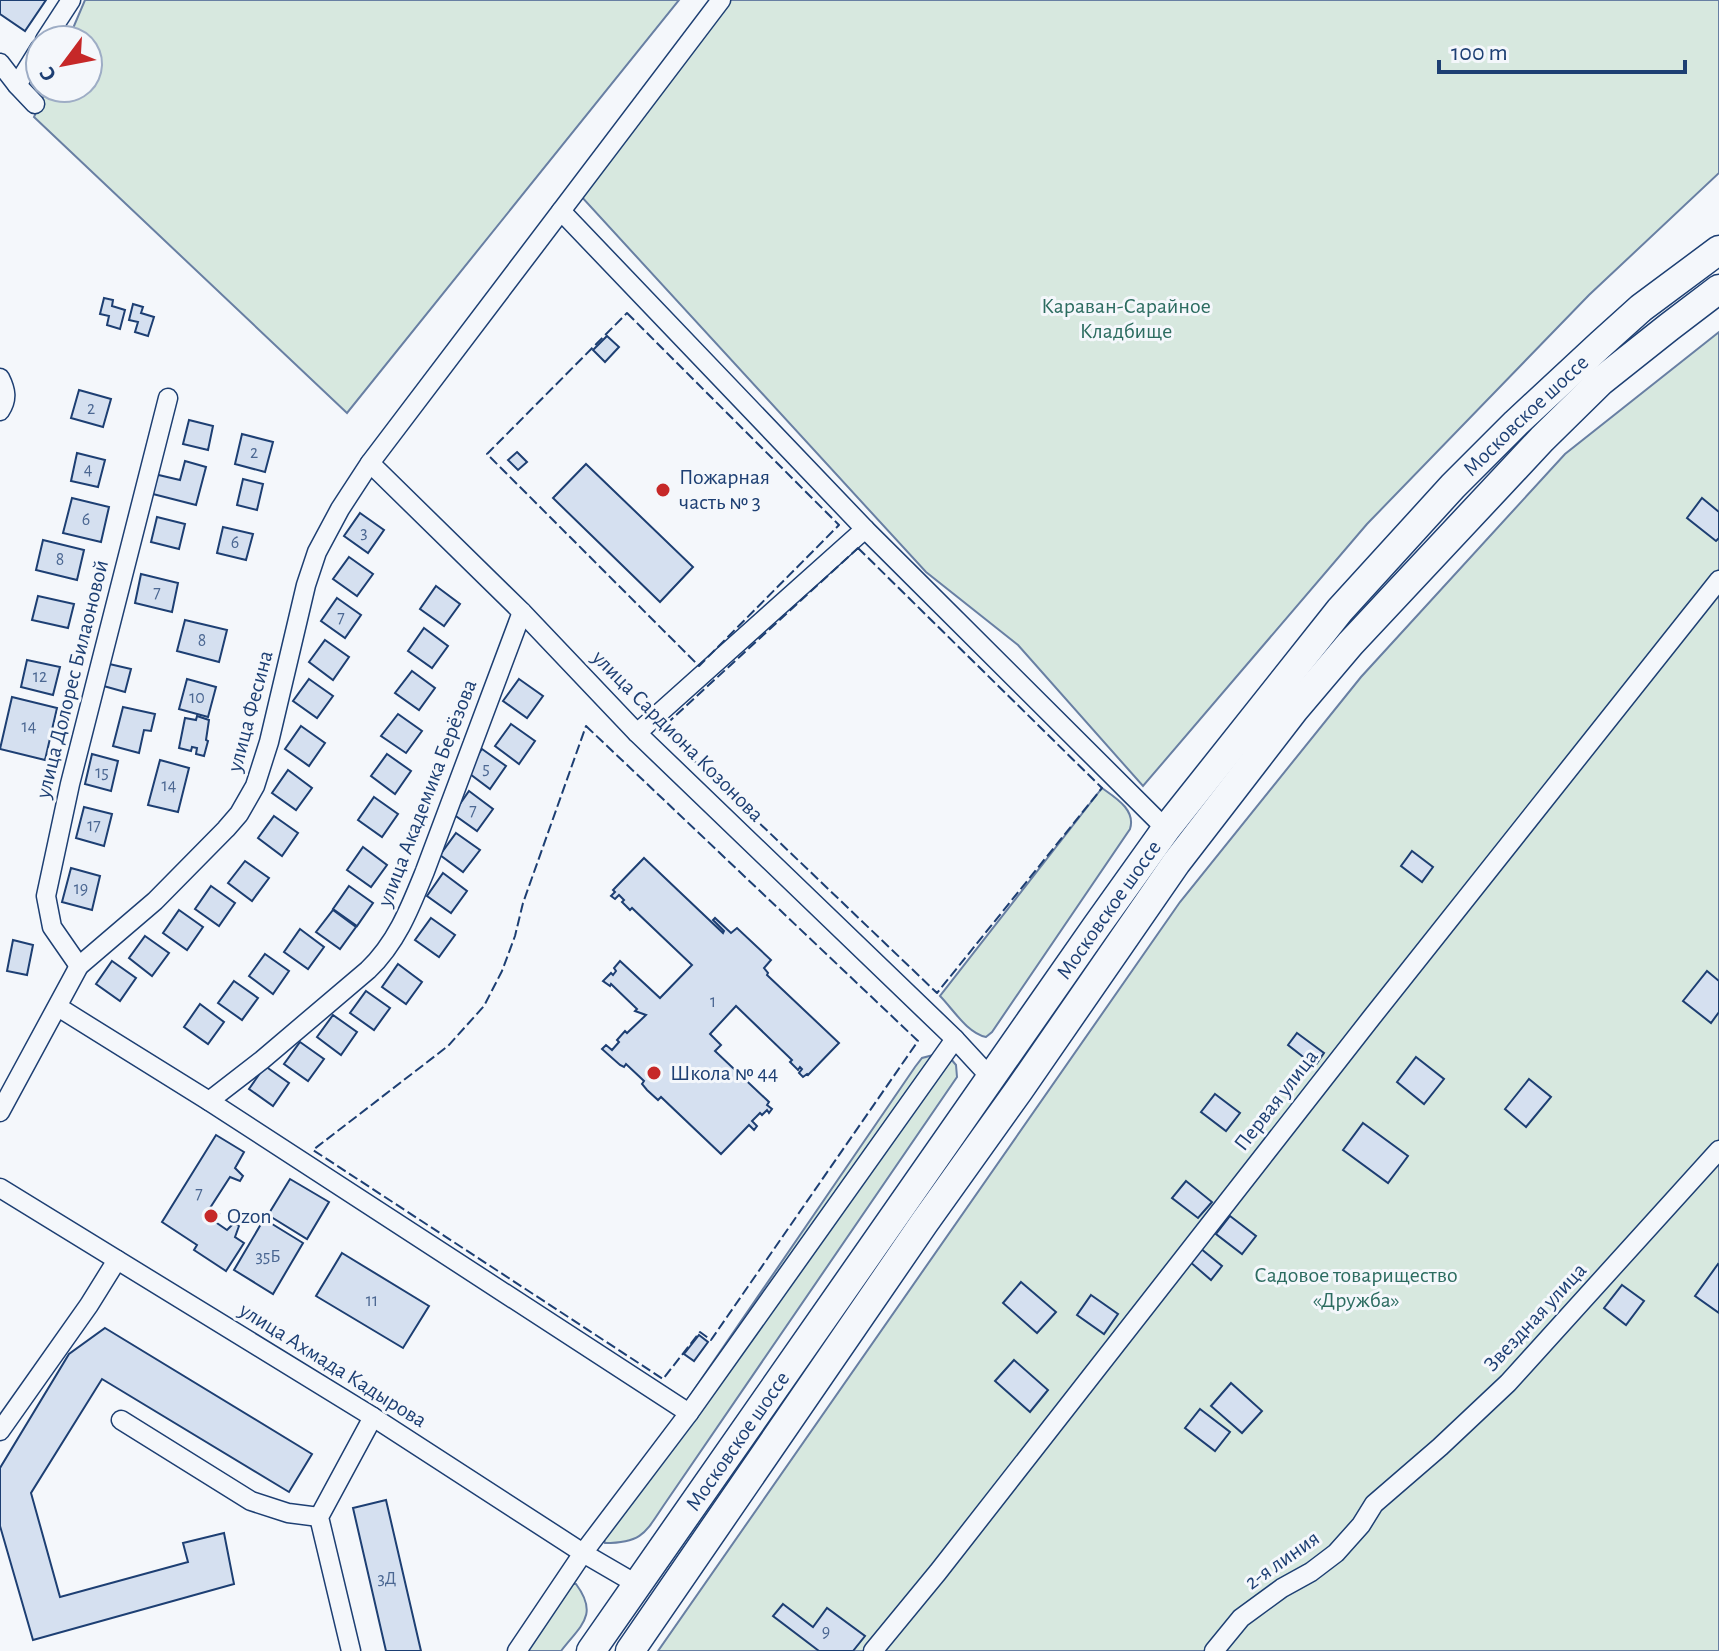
<svg xmlns="http://www.w3.org/2000/svg" width="1719" height="1651" viewBox="0 0 1719 1651" font-family="'Alegreya Sans',sans-serif">
  <rect width="100%" height="100%" fill="#f4f7fb"/>
  <g fill="#d7e8df" stroke="#687fa3" stroke-width="2">
    <polygon points="85,0 679,0 347,413 34,117 47,88 88,88 88,40 68,40"/>
    <polygon points="725,0 1719,0 1719,173 1589,295 1367,524 1143,786 1018,645 926,572 579,194"/>
    <polygon points="1719,332 1719,1651 658,1651 1180,902 1361,677 1565,454"/>
    <path d="M1102,788C1116,798 1136,810 1130,829L992,1032L986,1037C967,1033 953,1009 940,996Z"/>
    <path d="M945,1052L956,1065L957,1077L666,1502C646,1531 644,1543 605,1543L598,1521L607,1517L915,1067L922,1058Z"/>
    <path d="M567,1584H576C599,1615 581,1625 561,1651H515Z"/>
  </g>
  <g fill="#d5e0f0" stroke="#1d3f73" stroke-width="2">
    <polygon points="0,0 46,0 25,31 0,14"/>
    <polygon points="104,298 113,300 112,306 125,310 120,329 107,325 109,316 100,314"/>
    <polygon points="133,304 143,307 141,313 154,317 148,336 135,332 138,322 129,320"/>
    <polygon points="607,336 619,347 605,362 593,350"/>
    <polygon points="79,390 111,399 103,427 71,418"/>
    <polygon points="189,420 213,426 208,450 183,444"/>
    <polygon points="242,434 273,442 265,472 235,464"/>
    <polygon points="517,452 527,462 518,470 508,460"/>
    <polygon points="77,453 105,460 98,487 71,481"/>
    <polygon points="185,461 206,467 196,505 145,492 150,473 180,480"/>
    <polygon points="586,464 693,567 660,602 553,498"/>
    <polygon points="243,479 263,484 257,510 237,505"/>
    <polygon points="72,498 109,507 101,542 63,533"/>
    <polygon points="1702,498 1719,512 1719,538 1716,541 1687,518"/>
    <polygon points="360,513 384,530 368,553 344,536"/>
    <polygon points="157,517 185,524 179,549 151,542"/>
    <polygon points="223,527 253,534 246,560 217,553"/>
    <polygon points="43,540 84,550 77,580 36,570"/>
    <polygon points="349,557 373,574 357,596 333,579"/>
    <polygon points="141,574 178,583 172,612 135,603"/>
    <polygon points="436,586 460,604 444,626 420,609"/>
    <polygon points="38,596 74,604 68,628 32,620"/>
    <polygon points="337,598 361,615 345,638 321,621"/>
    <polygon points="185,620 227,630 219,662 177,651"/>
    <polygon points="424,628 448,646 432,668 408,651"/>
    <polygon points="325,640 349,657 333,680 309,662"/>
    <polygon points="27,660 60,667 53,695 21,687"/>
    <polygon points="105,663 131,669 125,692 100,685"/>
    <polygon points="412,671 435,688 419,710 395,693"/>
    <polygon points="187,679 216,687 208,717 179,709"/>
    <polygon points="309,679 333,696 317,718 293,701"/>
    <polygon points="519,679 543,696 527,718 503,701"/>
    <polygon points="12,697 57,708 45,760 0,749"/>
    <polygon points="123,707 155,714 151,731 144,730 139,753 113,746"/>
    <polygon points="398,714 422,731 406,753 381,736"/>
    <polygon points="197,716 209,720 206,740 208,741 204,756 196,754 197,748 192,747 191,751 179,748 185,718 196,720"/>
    <polygon points="511,724 535,741 519,764 495,746"/>
    <polygon points="301,726 325,743 309,766 285,749"/>
    <polygon points="482,749 506,766 490,789 466,771"/>
    <polygon points="92,754 118,761 111,791 85,784"/>
    <polygon points="387,754 411,771 395,794 371,776"/>
    <polygon points="160,760 189,768 178,812 148,805"/>
    <polygon points="288,770 312,788 296,810 272,793"/>
    <polygon points="469,791 493,809 477,831 453,814"/>
    <polygon points="374,797 398,814 382,837 358,820"/>
    <polygon points="84,807 112,814 104,846 76,838"/>
    <polygon points="274,816 298,833 282,856 258,838"/>
    <polygon points="456,833 480,850 463,872 440,855"/>
    <polygon points="363,847 387,865 371,887 347,870"/>
    <polygon points="1412,851 1433,867 1422,882 1401,866"/>
    <polygon points="644,858 723,933 724,931 713,920 715,918 731,933 737,928 771,960 764,968 768,973 767,975 839,1043 808,1075 807,1074 803,1077 799,1073 802,1069 800,1067 798,1070 790,1062 792,1060 736,1006 710,1034 721,1045 715,1051 769,1102 767,1105 772,1109 769,1113 767,1110 762,1115 760,1113 752,1121 757,1126 754,1130 749,1125 721,1154 661,1097 658,1100 647,1090 642,1084 644,1081 626,1064 624,1067 620,1065 602,1049 606,1045 612,1050 619,1042 617,1040 625,1031 627,1033 646,1015 635,1011 637,1009 611,984 610,986 603,981 611,973 613,975 616,971 614,968 620,961 660,998 692,965 632,908 630,910 622,902 624,900 619,895 615,899 611,896 615,892 613,890"/>
    <polygon points="245,861 269,878 252,901 228,883"/>
    <polygon points="71,868 100,876 92,910 62,902"/>
    <polygon points="443,873 467,891 451,913 427,896"/>
    <polygon points="211,886 235,903 219,926 195,909"/>
    <polygon points="349,886 373,903 357,926 333,909"/>
    <polygon points="179,910 203,927 187,950 163,933"/>
    <polygon points="333,910 356,927 340,949 316,932"/>
    <polygon points="431,918 455,935 439,957 415,940"/>
    <polygon points="300,929 324,947 308,969 284,952"/>
    <polygon points="145,936 169,953 152,976 129,958"/>
    <polygon points="13,940 33,945 27,975 7,971"/>
    <polygon points="265,954 289,971 273,994 249,976"/>
    <polygon points="112,961 136,978 120,1001 96,984"/>
    <polygon points="398,964 422,982 406,1004 382,987"/>
    <polygon points="1707,971 1719,981 1719,1012 1711,1023 1683,1001"/>
    <polygon points="234,981 258,998 242,1020 218,1003"/>
    <polygon points="366,991 390,1008 374,1030 350,1013"/>
    <polygon points="200,1004 224,1022 208,1044 184,1027"/>
    <polygon points="333,1015 357,1032 341,1055 317,1037"/>
    <polygon points="1297,1033 1324,1053 1315,1066 1288,1045"/>
    <polygon points="300,1042 324,1059 308,1081 284,1064"/>
    <polygon points="1416,1057 1444,1079 1424,1104 1397,1082"/>
    <polygon points="265,1066 289,1083 273,1106 249,1089"/>
    <polygon points="1529,1079 1551,1097 1526,1127 1505,1109"/>
    <polygon points="1215,1094 1240,1113 1226,1131 1201,1112"/>
    <polygon points="1363,1123 1408,1156 1388,1183 1343,1150"/>
    <polygon points="216,1135 244,1152 235,1168 243,1176 240,1181 230,1177 210,1208 219,1214 214,1221 227,1230 234,1223 239,1226 235,1237 244,1243 226,1271 194,1250 197,1245 162,1222"/>
    <polygon points="290,1179 329,1202 307,1239 268,1215"/>
    <polygon points="1186,1181 1212,1202 1198,1218 1172,1198"/>
    <polygon points="1230,1216 1256,1236 1242,1254 1216,1234"/>
    <polygon points="264,1219 303,1243 273,1294 234,1270"/>
    <polygon points="1200,1248 1222,1266 1211,1280 1189,1261"/>
    <polygon points="342,1253 429,1306 403,1348 316,1296"/>
    <polygon points="1718,1264 1719,1265 1719,1313 1695,1296"/>
    <polygon points="1021,1282 1056,1312 1037,1333 1003,1303"/>
    <polygon points="1622,1285 1644,1301 1626,1325 1604,1308"/>
    <polygon points="1091,1295 1118,1314 1104,1334 1077,1315"/>
    <polygon points="105,1328 312,1454 289,1492 102,1379 31,1493 60,1597 188,1562 183,1543 224,1533 234,1584 33,1640 0,1526 0,1468 69,1354"/>
    <polygon points="699,1335 708,1342 694,1361 684,1354"/>
    <polygon points="1014,1360 1048,1390 1030,1412 995,1381"/>
    <polygon points="1231,1383 1262,1411 1242,1433 1211,1406"/>
    <polygon points="1200,1409 1230,1432 1215,1451 1185,1428"/>
    <polygon points="386,1500 421,1651 386,1651 353,1508"/>
    <polygon points="783,1604 813,1627 827,1608 865,1636 853,1651 819,1651 773,1616"/>
  </g>
  <g fill="none" stroke-linecap="round" stroke-linejoin="round">
    <g stroke="#1d3f73" stroke-width="21">
      <g id="minor">
        <polyline points="45,40 71,0"/>
        <polyline points="0,63 17,85 35,104"/>
        <polyline points="17,85 40,48"/>
        <polyline points="561,211 865,529 1166,829"/>
        <path d="M0,378C6,390 8,399 0,411"/>
        <polyline points="370,463 522,612 637,733 955,1039 991,1078"/>
        <polyline points="637,733 865,529"/>
        <polyline points="79,966 52,927 46,896 70,784 168,398"/>
        <polyline points="58,1007 209,1101 689,1413"/>
        <path d="M209,1101L262,1060L368,970C397,942 410,908 425,871L522,612"/>
        <polyline points="0,1112 79,966 155,901 226,829 239,814 255,786 269,742 306,585 317,552 340,509 370,463 721,0"/>
        <polyline points="0,1188 373,1417 583,1553 638,1585"/>
        <polyline points="121,1420 251,1501 288,1513 319,1517"/>
        <polyline points="0,1431 89,1305 117,1260"/>
        <polyline points="351,1651 319,1517 373,1417"/>
        <polyline points="517,1651 583,1553 689,1413 955,1039"/>
        <polyline points="873,1651 938,1572 1372,1017 1719,580"/>
        <polyline points="1214,1651 1241,1618 1282,1588 1311,1572 1336,1553 1361,1525 1374,1504 1440,1447 1508,1383 1719,1150"/>
      </g>
    </g>
    <g stroke="#1d3f73" stroke-width="31">
      <g id="highway">
        <path id="s1" d="M591,1651L1096,927L1166,829L1340,610L1453,486L1516,423L1601,344L1641,308L1719,250"/>
        <polyline points="630,1651 924,1223 1019,1090 1176,863 1294,710 1350,644 1542,439 1601,381 1669,327 1719,289"/>
      </g>
    </g>
    <use href="#minor" stroke="#f4f7fb" stroke-width="18"/>
    <use href="#highway" stroke="#f4f7fb" stroke-width="28"/>
    <g stroke="#1d3f73" stroke-width="2" stroke-dasharray="10 4" stroke-linecap="butt">
      <polygon points="627,313 839,525 699,666 487,454"/>
      <polygon points="858,548 1102,788 937,993 661,729"/>
      <polygon points="586,726 918,1041 711,1340 700,1332 663,1379 313,1150 448,1046 484,1006 502,971 515,936 523,903"/>
    </g>
  </g>
  <g fill="#c62828" stroke="#f4f7fb" stroke-width="3">
    <circle cx="663" cy="490" r="8"/>
    <circle cx="654" cy="1073" r="8"/>
    <circle cx="211" cy="1216" r="8"/>
  </g>
  <g text-anchor="middle" dominant-baseline="central" stroke-width="6" stroke-linejoin="round" paint-order="stroke">
    <g font-size="18" fill="#4b6792">
      <text x="91" y="409">2</text>
      <text x="254" y="453">2</text>
      <text x="88" y="470">4</text>
      <text x="86" y="520">6</text>
      <text x="364" y="533">3</text>
      <text x="235" y="543">6</text>
      <text x="60" y="560">8</text>
      <text x="157" y="593">7</text>
      <text x="341" y="618">7</text>
      <text x="202" y="641">8</text>
      <text x="40" y="677">12</text>
      <text x="197" y="698">10</text>
      <text x="29" y="727">14</text>
      <text x="486" y="769">5</text>
      <text x="102" y="773">15</text>
      <text x="169" y="786">14</text>
      <text x="473" y="811">7</text>
      <text x="94" y="826">17</text>
      <text x="81" y="889">19</text>
      <text x="713" y="1002">1</text>
      <text x="199" y="1194">7</text>
      <text x="268" y="1257">35Б</text>
      <text x="372" y="1301">11</text>
      <text x="387" y="1579">3Д</text>
      <text x="826" y="1632">9</text>
    </g>
    <g font-size="22" fill="#2c6c60" stroke="#f4f7fb">
      <text x="1126" y="306">Караван-Сарайное<tspan x="1126" dy="25">Кладбище</tspan></text>
      <text x="1356" y="1275">Садовое товарищество<tspan x="1356" dy="25">«Дружба»</tspan></text>
    </g>
    <g font-size="22" fill="#1d3f73" stroke="#f4f7fb">
      <text stroke="none"><textPath href="#s1" startOffset="1552">Московское шоссе</textPath></text>
      <text transform="translate(72 679) rotate(-76)">улица Долорес Билаоновой</text>
      <text transform="translate(250 711) rotate(-75)">улица Фесина</text>
      <text transform="translate(678 736) rotate(45)">улица Сардиона Козонова</text>
      <text transform="translate(427 793) rotate(-69)">улица Академика Берёзова</text>
      <text stroke="none"><textPath href="#s1" startOffset="904">Московское шоссе</textPath></text>
      <text transform="translate(1276 1100) rotate(-52)">Первая улица</text>
      <text transform="translate(1535 1317) rotate(-47)">Звездная улица</text>
      <text transform="translate(333 1365) rotate(32)">улица Ахмада Кадырова</text>
      <text stroke="none"><textPath href="#s1" startOffset="256">Московское шоссе</textPath></text>
      <text transform="translate(1282 1560) rotate(-35)">2-я линия</text>
    </g>
    <g font-size="22" fill="#1d3f73" stroke="#f4f7fb" text-anchor="start">
      <text x="679" y="477">Пожарная<tspan x="679" dy="25">часть № 3</tspan></text>
      <text x="670" y="1073">Школа № 44</text>
      <text x="227" y="1216">Ozon</text>
    </g>
  </g>
  <g transform="translate(64 64) rotate(238)"><circle r="38" fill="#f4f7fb" stroke="#9eadc5" stroke-width="2"/>
  <path d="M0-6L14 30L0 20L-14 30Z" fill="#c62828"/>
  <text y="-12" font-size="22" font-weight="bold" text-anchor="middle" fill="#1d3f73">С</text>
  </g>
  <path d="M1439 60v12h246v-12" fill="none" stroke="#1d3f73" stroke-width="4"/>
  <text x="1451" y="60" font-size="24" fill="#1d3f73" stroke="#f4f7fb" stroke-width="6" paint-order="stroke">100 m</text>
</svg>
